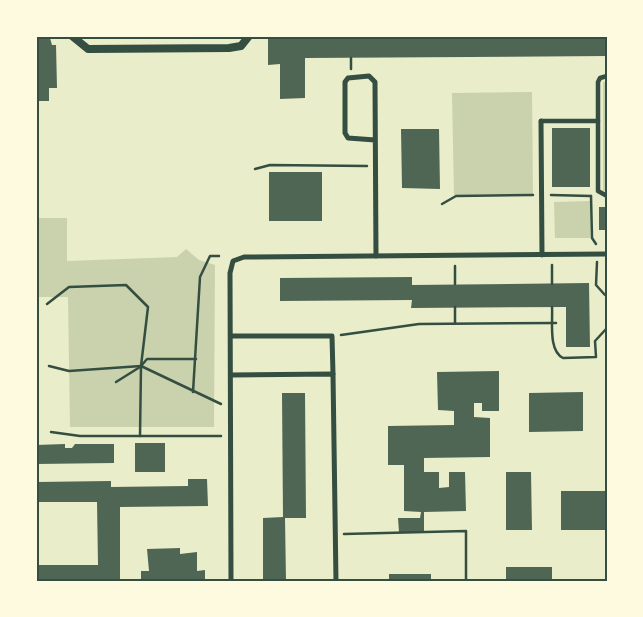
<svg xmlns="http://www.w3.org/2000/svg" width="643" height="617" viewBox="0 0 643 617" font-family="Literata,serif">
  <rect width="100%" height="100%" fill="#e9edc9"/>
  <g fill="#cad2ad">
    <rect x="603" y="82" width="4" height="109"/>
    <polygon points="532,92 533,194 454,195 452,93"/>
    <polygon points="590,201 590,238 555,238 554,202"/>
    <polygon points="36,218 67,218 67,261 177,257 186,249 199,260 215,265 214,427 70,427 68,297 36,297"/>
  </g>
  <g fill="#4f6655">
    <polygon points="268,36 607,36 607,56 305,58 305,98 280,99 280,64 268,65"/>
    <polygon points="36,38 50,38 52,45 56,45 57,88 49,88 49,101 36,101"/>
    <rect x="552" y="128" width="38" height="59"/>
    <polygon points="401,129 439,129 440,189 402,188"/>
    <rect x="269" y="172" width="53" height="49"/>
    <rect x="599" y="207" width="8" height="23"/>
    <polygon points="412,277 412,285 589,283 590,347 566,347 566,307 411,308 412,300 280,301 280,278"/>
    <polygon points="499,371 499,411 482,411 482,403 474,403 474,417 490,418 490,457 424,458 424,472 439,472 439,488 449,487 449,472 465,472 466,511 424,512 424,532 399,532 398,518 420,518 421,512 404,511 404,465 388,465 388,426 454,425 454,411 438,410 437,372"/>
    <polygon points="583,392 583,431 529,432 529,393"/>
    <polygon points="282,393 305,393 306,518 285,518 286,581 263,581 263,518 283,517"/>
    <rect x="135" y="443" width="30" height="29"/>
    <polygon points="65,444 65,448 72,448 75,444 114,444 114,463 36,464 36,445"/>
    <polygon points="506,472 531,472 532,530 506,530"/>
    <polygon points="188,479 207,479 208,506 120,507 120,581 36,581 36,565 98,565 97,502 36,502 36,482 111,481 111,487 188,486"/>
    <rect x="561" y="491" width="46" height="39"/>
    <polygon points="180,548 180,554 197,552 197,571 205,570 205,581 141,581 141,571 149,571 147,549"/>
    <rect x="506" y="567" width="46" height="14"/>
    <rect x="389" y="574" width="42" height="7"/>
  </g>
  <g fill="none" stroke-linecap="round" stroke-linejoin="round">
    <g stroke="#344e41" stroke-width="2.5">
      <polyline points="351,58 351,69"/>
      <polyline points="255,169 270,165 367,166"/>
      <polyline points="551,195 591,196"/>
      <polyline points="591,196 592,238 596,244"/>
      <polyline points="442,204 456,196 533,195"/>
      <polyline points="597,262 596,285 605,295"/>
      <polyline points="552,265 552,284"/>
      <polyline points="455,266 455,284"/>
      <polyline points="47,304 69,287 126,285 148,307 141,366 140,436"/>
      <path d="M552,307C553,322 548,350 563,358L596,357L595,341L607,328"/>
      <polyline points="455,323 455,307"/>
      <polyline points="341,335 419,324 556,323"/>
      <polyline points="196,359 147,359 141,366 221,404"/>
      <polyline points="49,366 69,371 141,366"/>
      <polyline points="116,382 140,367"/>
      <polyline points="193,392 200,277 210,256 219,256"/>
      <polyline points="51,432 80,436 221,436"/>
      <polyline points="344,534 466,531 466,581"/>
    </g>
    <g stroke="#344e41" stroke-width="4.5">
      <polyline points="607,76 600,78 598,82 598,191 607,196"/>
      <polyline points="541,121 598,121"/>
    </g>
    <g stroke="#344e41" stroke-width="5">
      <polyline points="541,121 542,255"/>
      <polyline points="375,140 348,138 345,133 345,82 348,78 369,76 375,82 376,256"/>
      <polyline points="231,336 332,336 333,374"/>
      <polyline points="231,375 333,374 336,581"/>
      <polyline points="231,581 230,273 233,261 244,257 607,254"/>
    </g>
    <polyline stroke="#344e41" stroke-width="8" points="72,36 88,49 229,48 241,46 249,36"/>
  </g>
  <rect width="643" height="617" fill="none" stroke="#fefae0" stroke-width="75"/>
  <rect x="38" y="38" width="568" height="542" fill="none" stroke="#344e41" stroke-width="2"/>
</svg>
